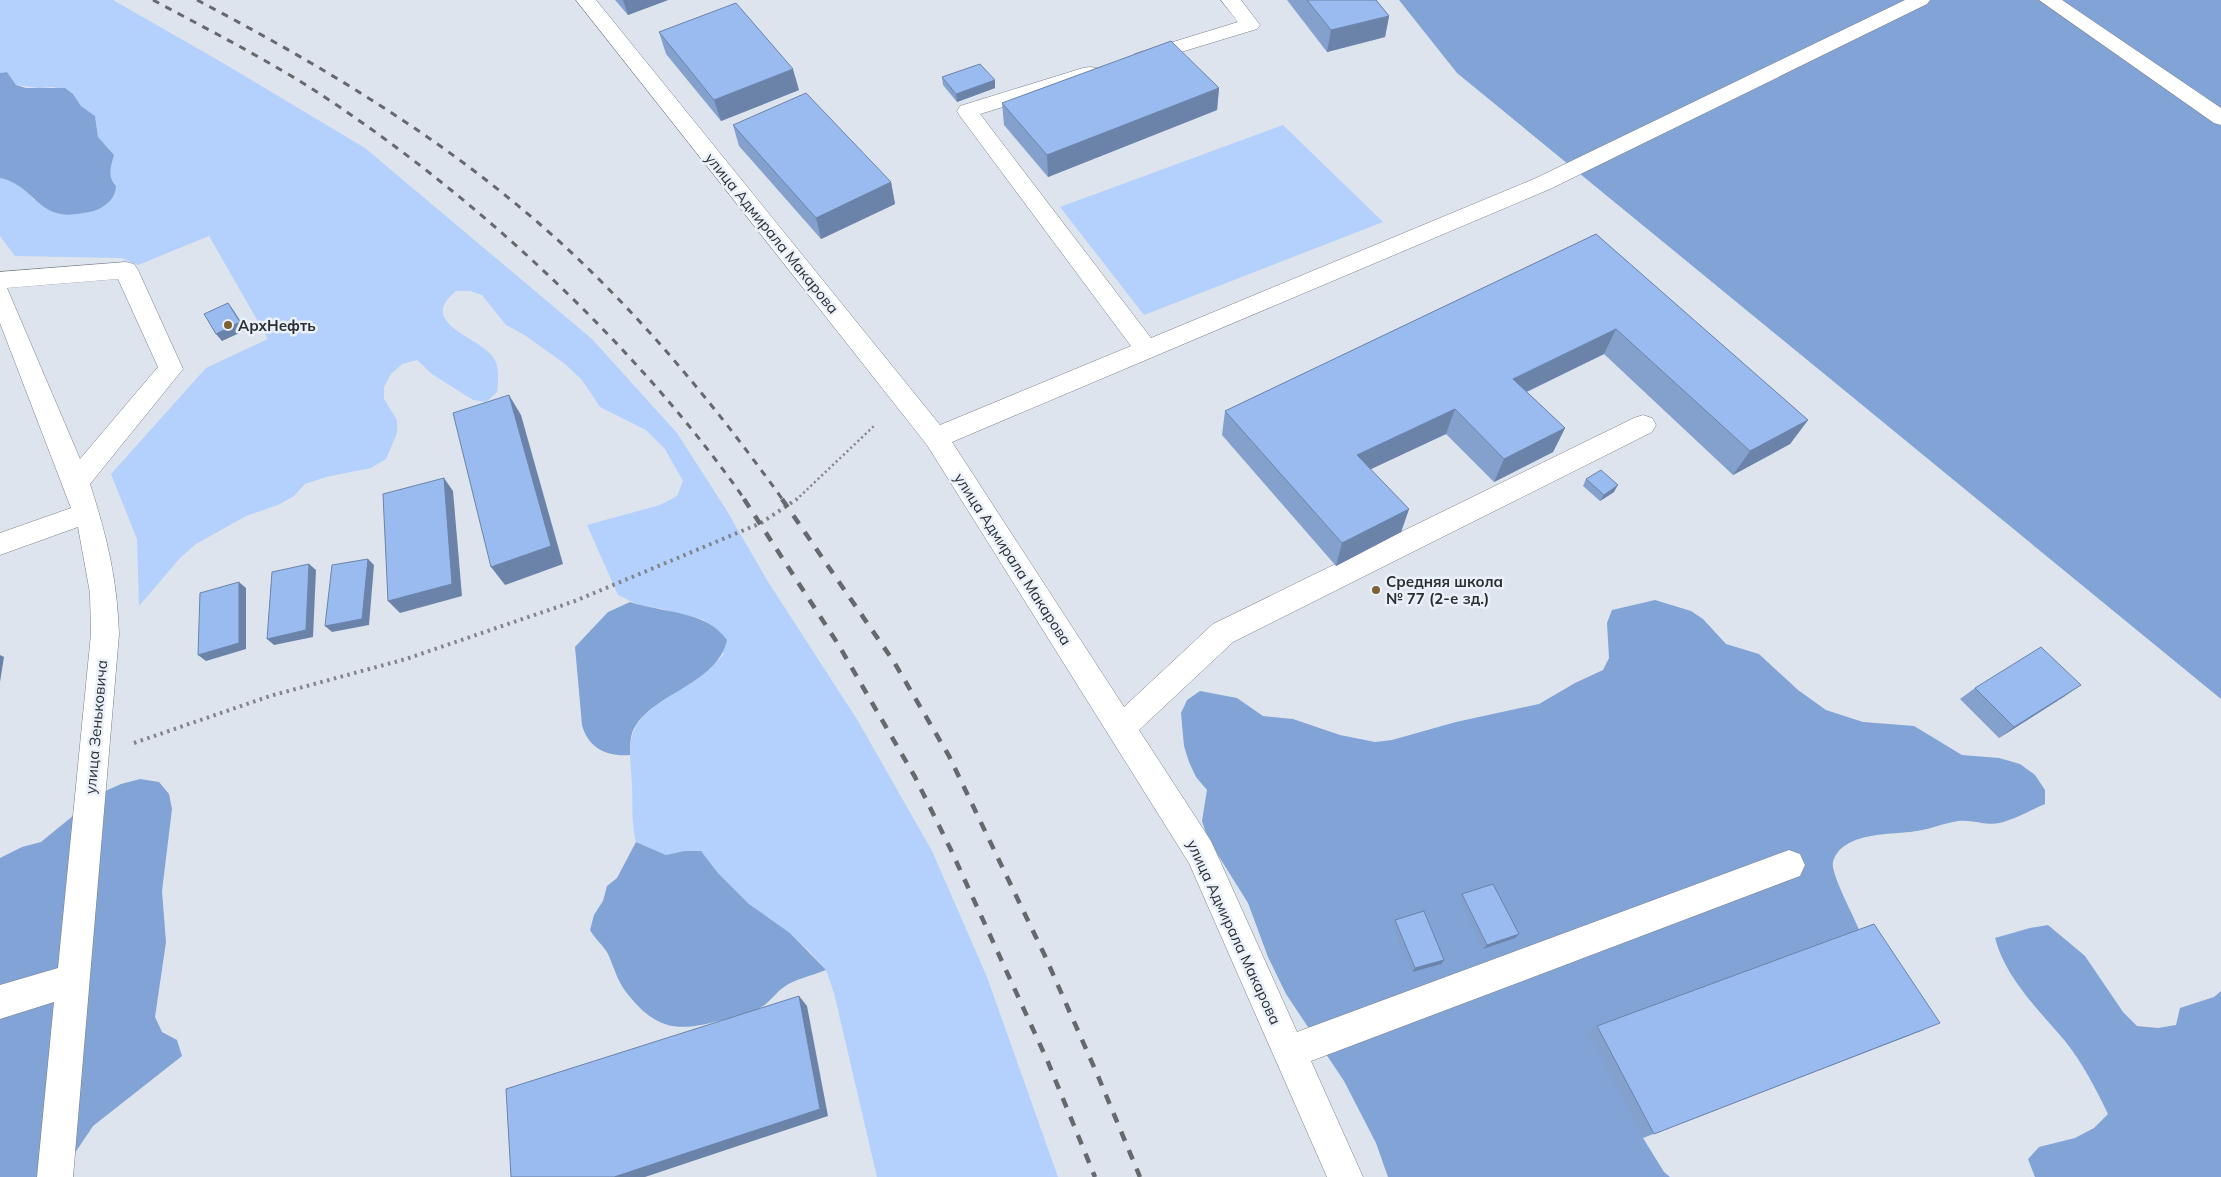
<svg xmlns="http://www.w3.org/2000/svg" width="2221" height="1177" viewBox="0 0 2221 1177" font-family="Mulish,sans-serif">
  <rect width="100%" height="100%" fill="#dee4ed"/>
  <g fill="#b4d0fc">
    <path d="M0,0H113L223,63L365,148L592,339L677,433L727,511L767,580L858,721L932,851L987,977L1058,1177H877L834,993L826,970L810,952L790,933L749,904L718,873L701,851H684L666,855L636,842C631,824 633,804 632,785C631,766 627,745 635,728C643,709 682,690 698,678C707,671 716,662 724,654L704,620L658,608L643,607L618,595L587,525L660,505L677,496L683,481L665,449L646,430L600,407L582,380L565,364L526,336L506,325L482,295L470,291H456C416,324 478,336 493,357C500,366 498,381 497,392L486,402L473,400L432,374L417,360L402,364L391,374L384,387V399L397,420V433L386,459L371,468L326,477L305,484L294,496L278,505L246,516L196,544L180,558L139,606L137,539L111,474L206,368L268,339L209,236L138,265L121,258L15,256L0,236V178C16,180 25,187 34,200L111,180L110,172L114,155L98,137L95,116L81,106L73,94L53,87L39,88L16,85L7,72L0,73Z"/>
    <polygon points="1283,125 1383,222 1144,315 1060,207"/>
  </g>
  <g fill="#81a3d5">
    <polygon points="1399,0 2221,0 2221,699 1457,73"/>
    <path d="M7,72L16,85L26,88H65L73,94L81,106L95,116L98,137L114,155C111,167 107,176 116,186C115,198 109,203 99,209C92,212 84,213 76,214C38,220 33,184 0,178V73Z"/>
    <path d="M1655,600L1691,611L1703,619L1726,644L1759,654L1798,690L1826,710L1863,722L1914,726L1962,755L1999,758L2020,764L2035,775L2045,790V804C2031,810 2014,820 1999,823C1988,826 1971,819 1958,821C1944,823 1931,829 1917,831C1892,835 1842,831 1833,862C1830,873 1855,918 1860,932L1643,1138L1664,1172L1670,1177H1388L1376,1143L1344,1081L1286,994L1268,957L1248,903L1208,839L1202,821L1207,790L1196,777L1189,762L1184,746L1181,713L1187,700L1200,691L1237,698L1263,716L1293,719L1340,735L1375,742L1392,740L1456,722L1539,704L1575,683L1603,670L1609,658L1607,623L1612,610Z"/>
    <path d="M630,602C662,613 706,610 727,640C718,682 657,693 636,725C630,733 630,745 630,755C607,757 588,748 582,725L575,647L608,612Z"/>
    <polygon points="140,779 159,782 169,794 172,809 162,891 166,942 155,1017 162,1032 177,1040 182,1056 93,1126 77,1150 54,1177 0,1177 0,858 22,847 41,842 101,793 121,784"/>
    <path d="M636,842L666,855L684,851H701L718,873L749,904L790,933L826,970C814,975 794,979 784,987C774,994 770,1003 758,1009C746,1015 732,1018 718,1021C675,1033 654,1028 626,992C617,980 614,967 608,954C604,946 595,939 590,930L594,915L603,901L607,886L617,878Z"/>
    <path d="M2048,925L2085,956L2123,1012L2137,1026L2158,1028L2176,1025L2180,1008L2214,997L2221,991V1177H2035L2028,1159L2039,1147L2075,1138L2094,1128L2108,1114C2096,1089 2082,1062 2065,1041C2038,1009 2006,979 1995,938L2030,928Z"/>
  </g>
  <g fill="none" stroke-linecap="round" stroke-linejoin="round">
    <g stroke="#7a7f88" stroke-width="1">
      <g id="minor">
        <polygon points="576,0 596,0 940,425 1131,346 960,116 957,111 960,106 1083,68 1090,67 1097,68 1100,73 1097,78 980,114 1151,338 1534,179 1905,0 1930,0 1927,4 1550,189 952,442 1124,707 1213,624 1634,418 1643,415 1652,418 1656,425 1652,432 1233,642 1139,730 1211,841 1297,1032 1789,850 1800,854 1805,865 1800,876 1311,1061 1363,1177 1327,1177 1189,863 927,445"/>
        <polygon points="1221,0 1241,0 1260,25 1257,29 1148,62 1141,64 1134,62 1131,58 1134,54 1238,22"/>
        <polygon points="2039,0 2062,0 2221,108 2221,125 2214,123"/>
        <path d="M126,262L134,264L138,270L183,369L90,484C107,537 117,578 119,634L73,1177H37L54,1002L0,1019V985L58,968L91,634L90,593L78,527L0,555V533L71,508L0,323V272ZM118,279L158,367L80,459L7,288Z"/>
      </g>
    </g>
    <polyline stroke="#80858a" stroke-width="2.5" stroke-dasharray="2 3" stroke-linecap="butt" points="796,500 875,425"/>
    <polyline stroke="#80858a" stroke-width="4" stroke-dasharray="2.5 4.5" stroke-linecap="butt" points="134,743 270,696 406,659 575,601 761,523 797,499"/>
    <use href="#minor" fill="#fff" fill-rule="evenodd"/>
    <g stroke="#65696e" stroke-width="3" stroke-dasharray="7 7" stroke-linecap="butt">
      <path d="M153,0C207,29 262,57 314,90C474,194 636,344 745,500"/>
      <path d="M197,0C311,60 423,126 522,209C622,292 707,394 783,500"/>
    </g>
    <g stroke="#65696e" stroke-width="4.5" stroke-dasharray="10 10" stroke-linecap="butt">
      <polyline points="744,499 838,644 915,777 951,850 1048,1062 1095,1177"/>
      <polyline points="782,499 894,662 949,756 1045,956 1098,1076 1140,1177"/>
    </g>
  </g>
  <g fill="#84a1ce">
    <polygon points="615,0 668,0 628,15"/>
    <polygon points="1287,0 1376,0 1389,16 1385,37 1327,52"/>
    <polygon points="659,32 799,90 721,121 666,54"/>
    <polygon points="942,77 995,80 995,88 957,102 943,85"/>
    <polygon points="1219,88 1217,110 1048,177 1004,125 1002,103"/>
    <polygon points="733,125 891,182 895,204 821,239 739,146"/>
    <polygon points="1596,234 1808,420 1790,444 1733,475 1604,354 1527,392 1565,428 1553,452 1494,482 1446,434 1370,469 1409,509 1401,532 1336,566 1222,435 1225,411"/>
    <polygon points="1586,479 1614,492 1600,501 1583,486"/>
    <polygon points="1975,688 2065,696 1999,738 1960,699"/>
    <polygon points="1462,894 1515,938 1483,949 1459,899"/>
    <polygon points="1395,920 1441,964 1412,972 1392,924"/>
    <polygon points="1597,1026 1924,1030 1643,1138 1588,1032"/>
  </g>
  <g fill="#6b83a8">
    <polygon points="623,0 668,0 628,15"/>
    <polygon points="1389,16 1385,37 1327,52 1331,30"/>
    <polygon points="793,69 799,90 721,121 714,100"/>
    <polygon points="995,80 995,88 957,102 956,94"/>
    <polygon points="1219,88 1217,110 1048,177 1047,155"/>
    <polygon points="891,182 895,204 821,239 816,218"/>
    <polygon points="228,303 234,311 246,330 222,341 216,334"/>
    <polygon points="1616,329 1604,354 1503,403 1513,379"/>
    <polygon points="509,395 521,415 563,564 505,585 491,567"/>
    <polygon points="1455,409 1446,434 1350,479 1357,455"/>
    <polygon points="1808,420 1790,444 1733,475 1750,451"/>
    <polygon points="1565,428 1553,452 1494,482 1504,459"/>
    <polygon points="444,478 453,491 462,596 400,613 388,601"/>
    <polygon points="1618,485 1614,492 1600,501 1604,495"/>
    <polygon points="1409,509 1401,532 1336,566 1342,543"/>
    <polygon points="368,559 374,565 369,625 332,632 325,626"/>
    <polygon points="309,564 316,570 313,637 274,645 267,639"/>
    <polygon points="239,582 246,588 246,649 206,661 198,655"/>
    <polygon points="0,655 4,657 0,682"/>
    <polygon points="2081,685 2065,696 1999,738 2014,727"/>
    <polygon points="1519,934 1515,938 1483,949 1487,945"/>
    <polygon points="1444,960 1441,964 1412,972 1415,968"/>
    <polygon points="799,996 807,1006 828,1116 645,1177 614,1177"/>
  </g>
  <g fill="#99bbf0" stroke="#6b83a8">
    <polygon points="1307,0 1376,0 1389,16 1331,30"/>
    <polygon points="736,3 793,69 714,100 659,32"/>
    <polygon points="1171,41 1219,88 1047,155 1002,103"/>
    <polygon points="980,64 995,80 956,94 942,77"/>
    <polygon points="806,93 891,182 816,218 733,125"/>
    <polygon points="1596,234 1808,420 1750,451 1616,329 1513,379 1565,428 1504,459 1455,409 1357,455 1409,509 1342,543 1225,411"/>
    <polygon points="228,303 240,322 216,334 204,314"/>
    <polygon points="509,395 551,546 491,567 453,413"/>
    <polygon points="1601,470 1618,485 1604,495 1586,479"/>
    <polygon points="444,478 452,584 388,601 383,494"/>
    <polygon points="368,559 362,619 325,626 332,565"/>
    <polygon points="309,564 306,630 267,639 272,572"/>
    <polygon points="239,582 239,643 198,655 200,593"/>
    <polygon points="2041,647 2081,685 2014,727 1975,688"/>
    <polygon points="1493,884 1519,934 1487,945 1462,894"/>
    <polygon points="1424,911 1444,960 1415,968 1395,920"/>
    <polygon points="1874,924 1940,1023 1654,1134 1597,1026"/>
    <polygon points="799,996 820,1109 614,1177 511,1177 506,1089"/>
  </g>
  <g fill="#7c6133" stroke="#ebf1fa" stroke-width="2">
    <circle cx="228" cy="325" r="5"/>
    <circle cx="1376" cy="590" r="5"/>
  </g>
  <g text-anchor="middle" dominant-baseline="central" stroke-width="5" stroke-linejoin="round" paint-order="stroke">
    <g font-size="15" fill="#2c2f32" stroke="#ebf1fa">
      <text transform="translate(772 233) rotate(51)">улица Адмирала Макарова</text>
      <text transform="translate(1013 559) rotate(57)">улица Адмирала Макарова</text>
      <text transform="translate(96 727) rotate(-85)">улица Зеньковича</text>
      <text transform="translate(1234 932) rotate(65)">улица Адмирала Макарова</text>
    </g>
    <g font-size="15" font-weight="bold" fill="#2c2f32" stroke="#ebf1fa" text-anchor="start">
      <text x="238" y="325">АрхНефть</text>
      <text x="1386" y="581">Средняя школа<tspan x="1386" dy="17">№ 77 (2-е зд.)</tspan></text>
    </g>
  </g>
</svg>
